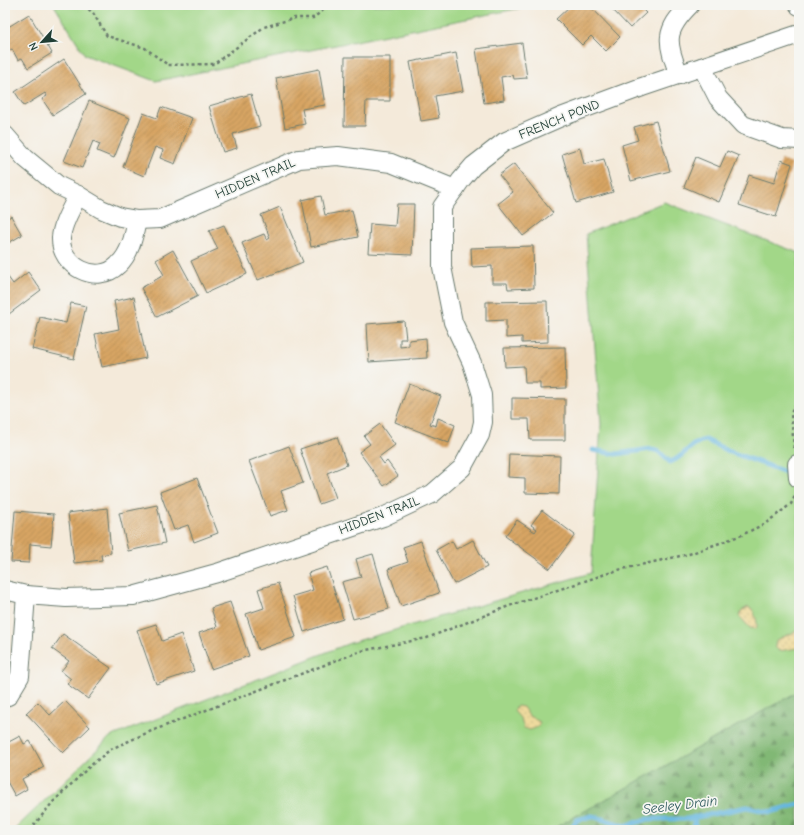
<svg xmlns="http://www.w3.org/2000/svg" width="804" height="835" viewBox="0 0 804 835" font-family="'Comic Neue',sans-serif">
  <defs>
    <pattern id="forest-firs" width="22" height="20" patternUnits="userSpaceOnUse"><rect width="22" height="20" fill="#81b874"/><path d="M5 1l3.5 6h-7zM16 11l3.5 6h-7z" fill="#699760"/></pattern>
    <pattern id="sand-dots" width="8" height="8" patternUnits="userSpaceOnUse"><rect width="8" height="8" fill="#eeda9e"/><path d="M2 2h.1M6 6h.1" fill="none" stroke="#ccbc89" stroke-width="1.8" stroke-linecap="round"/></pattern>
    <pattern id="building-hatch" width="6" height="6" patternUnits="userSpaceOnUse"><rect width="6" height="6" fill="#d8a563"/><path d="M-1 1l2-2M0 6l6-6M5 7l2-2" fill="none" stroke="#af8852"/></pattern>
  </defs>
  <rect width="100%" height="100%" fill="#f6f6f2"/>
  <filter id="ink" filterUnits="userSpaceOnUse"><feTurbulence type="fractalNoise" baseFrequency=".025" numOctaves="2"/><feDisplacementMap in="SourceGraphic" scale="8" xChannelSelector="R" yChannelSelector="G"/><feConvolveMatrix kernelMatrix="1 2 1 2 8 2 1 2 1" color-interpolation-filters="sRGB"/></filter>
  <filter id="wash" filterUnits="userSpaceOnUse"><feTurbulence type="fractalNoise" baseFrequency=".012" numOctaves="4" result="noise"/><feDisplacementMap in="SourceGraphic" scale="16" xChannelSelector="R" yChannelSelector="G"/><feGaussianBlur stdDeviation="0.9" result="paint"/><feColorMatrix in="noise" values="0 0 0 0 0 0 0 0 0 0 0 0 0 0 0 0 0 1.4 0 .05"/><feComposite in="paint" operator="in"/></filter>
  <g filter="url(#wash)">
    <rect width="100%" height="100%" fill="#f4eada"/>
    <g fill="#a2d788" stroke="#608a5e">
      <polygon points="54,5 536,5 156,81 85,55"/>
      <polygon points="664,202 799,253 799,691 551,830 14,830 110,737 350,643 591,573 601,424 586,234"/>
    </g>
    <polygon fill="url(#forest-firs)" stroke="#507a54" points="799,691 799,830 551,830"/>
    <g fill="url(#sand-dots)" stroke="#868c69">
      <path d="M748,607L752,609C755,614 759,625 756,629L750,628L739,616L741,611Z"/>
      <polygon points="797,631 799,633 798,648 779,651 775,647 776,640"/>
      <polygon points="517,706 523,707 529,716 540,722 538,727 530,730 524,728 520,718 514,711"/>
    </g>
    <g fill="none" stroke-linecap="round" stroke-linejoin="round">
      <g stroke="#64b6df" stroke-width="5">
        <path d="M593,450L616,454L651,449L658,451L670,462C684,458 691,441 706,440L728,451L788,473L795,472"/>
        <polyline points="694,817 695,830"/>
        <polyline points="569,830 577,820 592,816 625,826 648,819 687,819 747,807 771,812 799,804"/>
      </g>
    </g>
    <g id="blocks">
      <g fill="url(#building-hatch)">
        <polygon points="571,5 589,5 620,37 606,51 591,36 582,45 556,19"/>
        <polygon points="616,5 638,5 646,13 630,28 612,9"/>
        <polygon points="29,14 52,53 28,68 22,58 18,60 12,49 5,53 5,29"/>
        <polygon points="522,43 527,78 514,79 513,75 501,77 504,100 484,103 476,49"/>
        <polygon points="456,53 463,91 435,96 439,118 421,121 410,62"/>
        <polygon points="345,57 390,57 390,101 366,101 365,126 344,126"/>
        <polygon points="64,59 86,94 53,115 42,99 47,96 45,93 24,106 15,92"/>
        <polygon points="319,69 325,105 302,109 305,124 285,128 276,78"/>
        <polygon points="251,94 260,126 233,134 237,148 223,152 209,106"/>
        <polygon points="89,101 130,118 114,158 97,151 100,144 93,141 82,168 64,161"/>
        <polygon points="161,107 192,118 175,164 160,158 163,150 155,147 144,176 123,167 143,113 157,118"/>
        <polygon points="656,121 670,171 631,181 622,145 638,140 634,127"/>
        <polygon points="580,148 584,164 604,159 613,192 576,203 562,154"/>
        <polygon points="727,151 739,156 719,202 684,187 696,157 720,167"/>
        <polygon points="781,160 792,164 776,217 739,205 749,175 774,183"/>
        <polygon points="514,164 553,213 523,236 498,204 513,192 499,175"/>
        <polygon points="321,196 325,215 352,210 358,237 311,247 302,200"/>
        <polygon points="397,204 414,204 412,255 368,253 370,224 395,226"/>
        <polygon points="280,207 303,262 258,280 242,243 264,234 267,240 270,238 261,215"/>
        <polygon points="11,216 22,235 5,245 5,220"/>
        <polygon points="224,225 247,274 206,293 191,261 218,249 209,231"/>
        <polygon points="533,246 534,288 508,289 507,283 492,283 492,266 472,267 471,248"/>
        <polygon points="173,250 198,296 157,317 141,288 164,275 156,260"/>
        <polygon points="28,272 41,290 5,317 5,273 13,284"/>
        <polygon points="134,297 146,358 102,367 95,334 119,329 114,301"/>
        <polygon points="547,301 548,342 522,343 522,337 506,338 506,320 486,321 486,302"/>
        <polygon points="71,303 86,306 74,359 32,349 40,317 66,323"/>
        <polygon points="404,321 406,339 400,339 400,347 409,346 409,340 426,338 427,358 369,362 367,324"/>
        <polygon points="565,347 566,388 540,389 540,383 525,383 524,366 505,367 504,348"/>
        <polygon points="409,384 441,396 430,424 436,426 438,418 455,425 449,443 395,422"/>
        <polygon points="512,398 565,399 565,440 530,440 529,419 512,419"/>
        <polygon points="380,424 395,445 379,457 384,464 387,461 398,476 384,486 359,452 370,444 364,436"/>
        <polygon points="337,437 347,465 327,473 336,498 319,504 300,449"/>
        <polygon points="289,446 303,483 281,491 288,510 270,516 249,461"/>
        <polygon points="509,454 560,456 559,494 525,493 525,478 508,477"/>
        <polygon points="197,478 218,533 194,542 188,525 174,530 160,492"/>
        <polygon points="157,505 165,543 128,551 119,513"/>
        <polygon points="107,508 111,553 101,555 102,560 74,563 68,513"/>
        <polygon points="542,510 575,535 550,569 505,536 517,520 535,532 537,529 531,525"/>
        <polygon points="15,511 54,514 51,546 30,544 29,563 11,562"/>
        <polygon points="473,540 487,567 454,584 436,550 452,541 456,549"/>
        <polygon points="421,541 439,593 401,606 388,569 408,562 403,547"/>
        <polygon points="373,554 389,609 353,619 342,582 361,577 356,559"/>
        <polygon points="327,567 343,619 304,632 293,596 313,590 308,573"/>
        <polygon points="278,583 296,637 258,650 246,614 264,608 258,589"/>
        <polygon points="230,602 249,656 211,669 199,633 217,627 211,608"/>
        <polygon points="156,624 162,641 181,634 194,671 156,684 137,630"/>
        <polygon points="63,634 111,668 88,699 67,684 71,679 61,671 69,661 52,649"/>
        <polygon points="65,701 90,727 63,753 26,713 38,702 50,715"/>
        <polygon points="20,736 24,744 30,741 44,767 22,779 27,789 15,796 5,778 5,744"/>
      </g>
    </g>
  </g>
  <g filter="url(#ink)">
    <use href="#blocks" fill-opacity="0" stroke="#6a7a6e" stroke-width="1"/>
    <g fill="none" stroke-linecap="round" stroke-linejoin="round">
      <g stroke="#6a7a6e" stroke-width="20">
        <g id="minor">
          <polyline points="799,5 799,6"/>
          <polyline points="702,67 718,98 743,125 782,139 799,140"/>
          <path d="M679,75C667,42 663,32 690,5"/>
          <polyline points="5,135 25,158 59,186 78,195 101,209 120,217 137,220 160,219 299,159 338,156 391,163 455,189"/>
          <path d="M78,195C72,208 62,223 61,238C60,266 97,286 118,265C130,254 134,236 137,220"/>
          <polyline points="797,464 798,478"/>
          <polyline points="5,590 26,595 66,598 133,596 217,573 383,517 432,494 462,468 480,435 483,422 482,395 472,363 453,322 442,267 442,207 461,180 473,166 504,142 561,117 642,87 799,34"/>
          <polyline points="5,697 8,696 20,676 26,595"/>
        </g>
      </g>
      <g stroke="#6a7a6e" stroke-width="2.5" stroke-dasharray="3 3" stroke-linecap="butt">
        <polyline points="84,5 93,13 107,36 145,48 168,65 214,64 264,27 295,18 313,18 330,5"/>
        <polyline points="794,448 791,413 799,399"/>
        <polyline points="30,830 53,802 90,766 111,749 149,732 361,651 427,638 509,606 618,570 689,554 742,535 766,523 791,504 796,494"/>
      </g>
      <use href="#minor" stroke="#fff" stroke-width="18"/>
    </g>
  </g>
  <g text-anchor="middle" dominant-baseline="central" stroke-width="3.5" stroke-linejoin="round" paint-order="stroke">
    <g font-size="13" fill="#1f3d34" stroke="#f6f6f2">
      <text transform="translate(559 119) rotate(-22)">FRENCH POND</text>
      <text transform="translate(255 178) rotate(-23)">HIDDEN TRAIL</text>
      <text transform="translate(379 515) rotate(-21)">HIDDEN TRAIL</text>
    </g>
    <g font-size="14" font-style="italic" fill="#305b5f" stroke="#f6f6f2">
      <text transform="translate(680 805) rotate(-7)">Seeley Drain</text>
    </g>
  </g>
  <rect width="804" height="835" fill="none" stroke="#f6f6f2" stroke-width="20"/>
  <g transform="translate(42 42) rotate(243)" stroke="#f6f6f2" stroke-width="3" paint-order="stroke">
  <path d="M0-3L7 15L0 10L-7 15Z" fill="#1f3d34"/>
  <text y="-6" font-size="11" font-weight="bold" text-anchor="middle" fill="#1f3d34">N</text>
  </g>
</svg>
